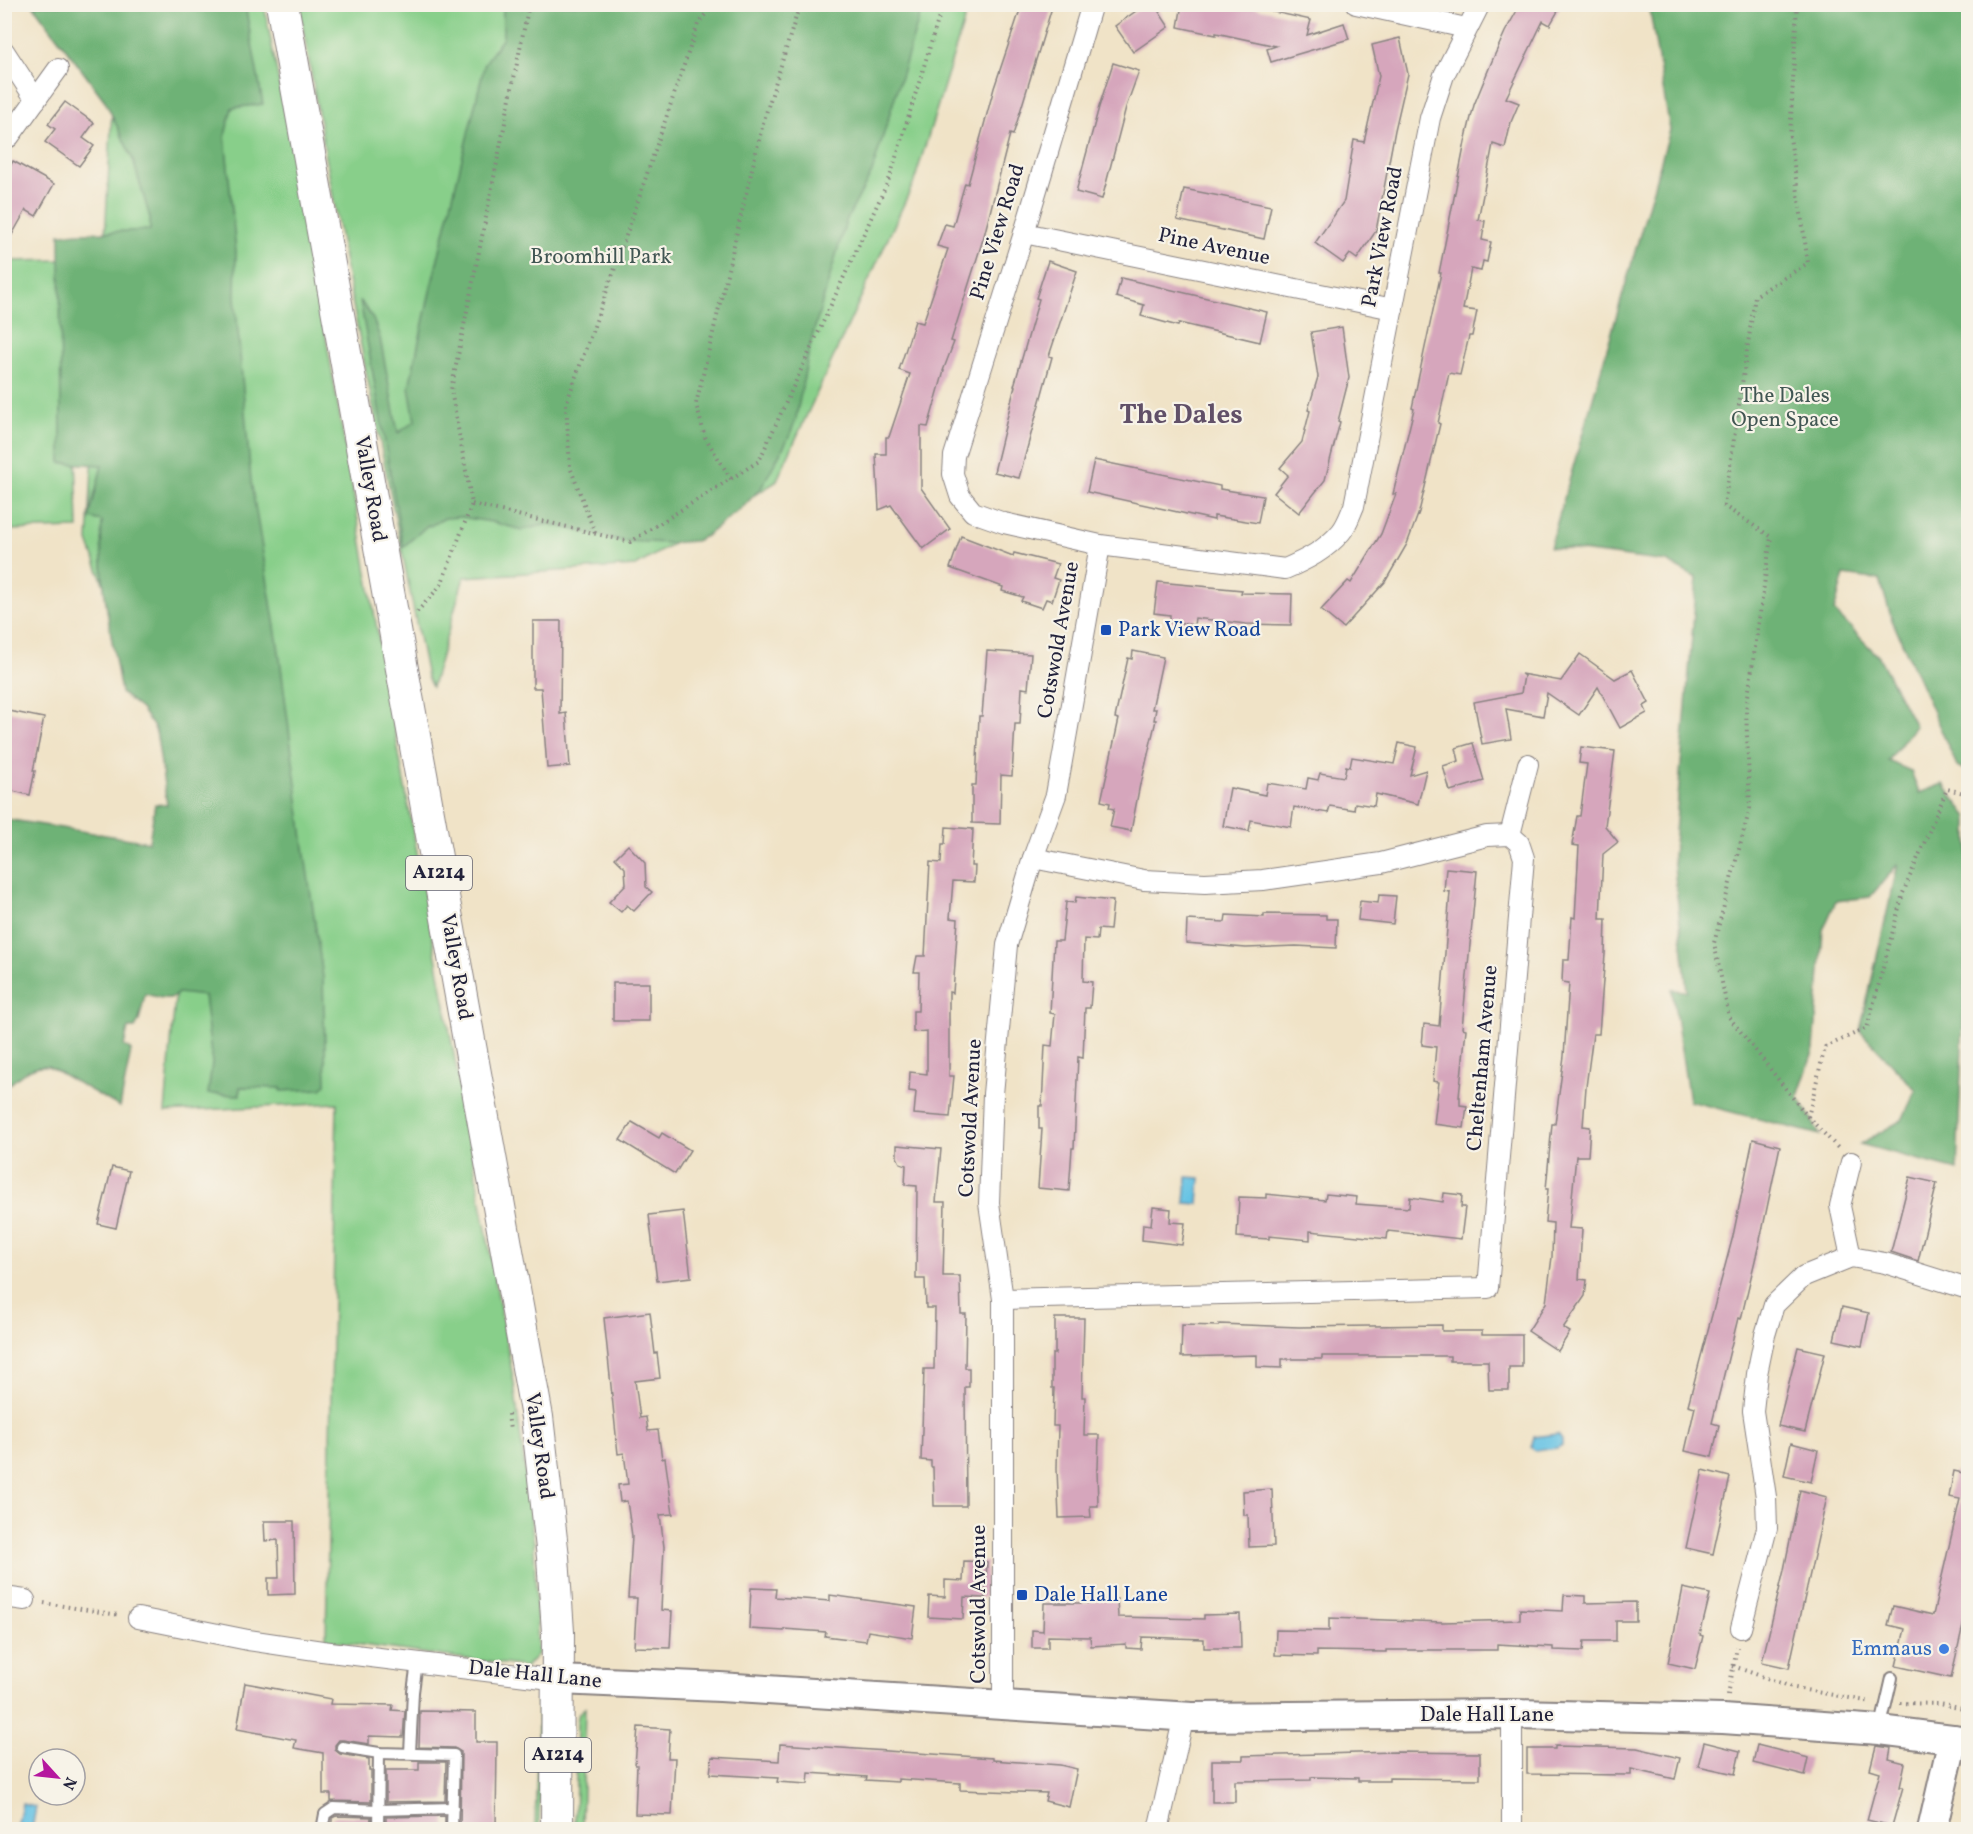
<svg xmlns="http://www.w3.org/2000/svg" width="1973" height="1834" viewBox="0 0 1973 1834" font-family="Vollkorn,serif">
  <rect width="100%" height="100%" fill="#f7f3e8"/>
  <filter id="ink" filterUnits="userSpaceOnUse"><feTurbulence type="fractalNoise" baseFrequency=".0167" numOctaves="2"/><feDisplacementMap in="SourceGraphic" scale="12" xChannelSelector="R" yChannelSelector="G"/><feConvolveMatrix kernelMatrix="1 2 1 2 8 2 1 2 1" color-interpolation-filters="sRGB"/></filter>
  <filter id="wash" filterUnits="userSpaceOnUse"><feTurbulence type="fractalNoise" baseFrequency=".008" numOctaves="4" result="noise"/><feDisplacementMap in="SourceGraphic" scale="24" xChannelSelector="R" yChannelSelector="G"/><feGaussianBlur stdDeviation="1.35" result="paint"/><feColorMatrix in="noise" values="0 0 0 0 0 0 0 0 0 0 0 0 0 0 0 0 0 1.4 0 .05"/><feComposite in="paint" operator="in"/></filter>
  <g filter="url(#wash)">
    <rect width="100%" height="100%" fill="#f0e3c7"/>
    <g fill="#88cf8a" stroke="#557862" stroke-width="1.5">
      <polygon points="66,5 264,5 304,212 398,749 514,1383 534,1544 538,1654 526,1667 326,1640 337,1103 165,1112 190,828 88,541 113,93"/>
      <polygon points="299,5 969,5 914,182 776,482 636,566 464,577 432,687 427,677 347,275"/>
      <polygon points="71,260 78,528 5,530 4,261"/>
      <polygon points="537,1697 542,1700 539,1830 535,1829 538,1724"/>
      <polygon points="585,1708 582,1829 575,1829 577,1721 579,1713"/>
    </g>
    <g fill="#6eb276" stroke="#486a58" stroke-width="1.5">
      <path d="M33,5H245L263,104L232,108L225,135L236,252L235,296L251,481L279,651L305,855L323,977L326,1084L321,1089L281,1091V1088L240,1087V1095L208,1094L212,1063L204,996L178,993C170,1003 156,996 145,994L139,1021L135,1028H128L124,1046L129,1048L131,1051L120,1107L48,1066C30,1064 18,1078 5,1088V819L149,842L155,804L167,805L156,730L141,709L121,693C112,637 98,578 102,521L89,518L102,465L61,463L60,234L150,230V218L133,160L105,101Z"/>
      <polygon points="503,5 923,5 872,172 846,221 811,341 796,418 790,435 761,488 744,506 706,536 695,541 670,543 623,541 549,524 522,530 492,522 461,517 445,518 430,526 428,525 403,547 360,300 373,319 380,338 398,433 415,421 409,387 429,296 485,63 503,38"/>
      <polygon points="1649,5 1968,5 1968,772 1957,766 1892,620 1880,580 1844,575 1834,611 1879,657 1915,726 1888,761 1911,771 1919,793 1943,784 1968,817 1968,896 1957,1170 1860,1144 1902,1120 1916,1090 1860,1031 1898,864 1870,897 1836,901 1823,930 1814,1049 1798,1096 1820,1135 1689,1101 1672,990 1687,991 1673,856 1697,578 1667,562 1550,547 1670,130"/>
    </g>
    <g fill="#66c3e4" stroke="#447290" stroke-width="1.5">
      <polygon points="1187,1177 1200,1178 1198,1204 1185,1203"/>
      <polygon points="1558,1434 1562,1439 1562,1445 1557,1448 1535,1451 1531,1447 1534,1437"/>
      <polygon points="22,1804 36,1807 32,1829 17,1829"/>
    </g>
    <g id="blocks">
      <g fill="#d6a6bc">
        <polygon points="1022,4 1053,4 1013,135 1010,134 984,236 951,341 954,342 943,371 944,371 928,427 921,426 921,488 950,529 923,549 891,505 879,510 876,454 886,454 886,437 889,437 910,374 899,370 915,321 923,323 948,249 937,246 945,224 953,226 965,183 968,184 994,88"/>
        <polygon points="1146,4 1154,4 1169,27 1133,52 1115,26"/>
        <polygon points="1182,4 1238,4 1311,20 1307,35 1344,23 1349,39 1271,62 1267,49 1276,46 1216,33 1216,35 1178,27"/>
        <polygon points="1515,4 1562,4 1550,25 1543,21 1506,98 1519,103 1511,122 1505,148 1493,144 1478,220 1485,221 1482,240 1491,242 1487,262 1483,261 1481,271 1471,269 1463,309 1477,311 1472,336 1469,336 1460,375 1449,373 1438,423 1440,424 1419,512 1407,544 1385,582 1343,628 1321,610 1348,581 1351,583 1381,534 1396,494 1393,494 1414,409 1412,408 1441,273 1439,273 1447,233 1465,142 1474,105 1492,61 1505,32 1519,7"/>
        <polygon points="1400,38 1408,74 1395,130 1376,231 1357,259 1350,254 1343,263 1315,243 1344,201 1354,140 1364,142 1379,76 1372,45"/>
        <polygon points="1113,63 1139,71 1126,107 1102,199 1076,192 1099,107"/>
        <polygon points="65,102 94,123 83,138 94,146 79,166 45,142 55,129 48,124"/>
        <polygon points="13,161 54,184 36,216 26,210 4,249 4,176"/>
        <polygon points="1184,189 1271,206 1264,239 1177,220"/>
        <polygon points="1048,261 1077,271 1049,356 1052,357 1019,478 994,472 1015,386 1014,386 1039,299 1036,298"/>
        <polygon points="1121,278 1267,312 1260,342 1179,323 1178,326 1141,316 1144,305 1116,297"/>
        <polygon points="1342,327 1349,378 1338,421 1340,422 1325,480 1299,513 1274,493 1288,475 1280,468 1302,442 1310,411 1308,410 1318,377 1311,332"/>
        <polygon points="1094,460 1220,486 1220,489 1263,496 1258,523 1214,516 1214,520 1087,492"/>
        <polygon points="961,536 1013,556 1014,553 1058,564 1053,578 1059,580 1052,601 1046,599 1042,608 1021,601 1023,597 1002,591 1003,587 950,568"/>
        <polygon points="1158,582 1242,590 1241,593 1292,594 1291,625 1246,624 1195,618 1194,625 1170,622 1170,615 1154,613"/>
        <polygon points="533,621 561,621 560,714 566,713 570,766 547,768 541,688 533,688"/>
        <polygon points="987,651 1031,654 1028,689 1022,688 1020,724 1015,724 1012,776 1001,775 1000,824 972,823 972,785 976,785 979,716 982,716"/>
        <polygon points="1133,651 1163,657 1152,709 1156,709 1154,720 1156,720 1141,784 1140,784 1131,831 1110,827 1114,809 1109,808 1110,803 1101,801 1119,719 1115,718 1128,658 1132,659"/>
        <polygon points="1580,654 1615,679 1632,670 1649,703 1644,706 1647,713 1620,728 1598,687 1579,715 1547,693 1543,716 1506,709 1511,739 1482,744 1474,702 1521,693 1524,676 1521,674 1561,681"/>
        <polygon points="4,710 44,718 33,771 35,771 30,795 4,789"/>
        <polygon points="1399,743 1417,747 1410,775 1426,770 1418,804 1376,794 1374,806 1355,803 1354,810 1330,806 1328,813 1294,807 1291,827 1251,820 1249,831 1223,826 1230,788 1265,795 1267,783 1306,789 1308,778 1318,780 1320,773 1344,777 1346,766 1350,767 1352,757 1394,764"/>
        <polygon points="1473,743 1484,781 1450,791 1443,766 1459,761 1456,748"/>
        <polygon points="1581,747 1615,751 1605,826 1618,842 1603,854 1600,919 1606,919 1605,954 1599,1034 1593,1034 1586,1087 1583,1126 1590,1127 1588,1156 1576,1156 1569,1228 1582,1229 1579,1279 1587,1280 1585,1296 1563,1328 1570,1332 1558,1351 1528,1331 1546,1303 1552,1257 1553,1223 1545,1222 1548,1189 1546,1189 1552,1124 1555,1124 1564,1056 1569,983 1562,982 1563,960 1569,960 1572,917 1575,918 1579,846 1572,845 1577,816 1580,816 1587,764 1579,763"/>
        <polygon points="946,827 973,829 971,866 975,866 974,882 953,881 950,918 958,919 953,993 949,992 949,1076 954,1076 950,1117 914,1114 916,1092 909,1091 910,1072 927,1074 927,1031 913,1032 913,1011 918,1011 919,972 914,972 917,956 925,956 930,862 941,863 942,844 945,844"/>
        <polygon points="628,845 645,863 646,887 652,892 634,911 627,905 621,912 609,902 626,884 625,868 615,858"/>
        <polygon points="1446,868 1477,871 1462,1028 1466,1029 1459,1097 1460,1097 1460,1105 1467,1106 1464,1128 1434,1124 1439,1082 1433,1081 1436,1047 1422,1045 1424,1024 1439,1026 1450,892 1444,891"/>
        <polygon points="1379,895 1396,896 1393,924 1358,920 1360,901 1378,903"/>
        <polygon points="1076,897 1113,901 1110,930 1098,929 1097,940 1084,939 1083,981 1092,982 1090,1008 1085,1008 1083,1058 1078,1057 1074,1148 1072,1148 1069,1191 1038,1188 1042,1129 1039,1129 1039,1106 1042,1106 1045,1045 1052,1046 1055,1014 1050,1013 1054,941 1062,941 1066,902 1075,903"/>
        <polygon points="1264,914 1326,915 1326,919 1337,919 1336,948 1296,946 1246,948 1186,943 1187,920 1225,922 1226,915 1264,917"/>
        <rect x="613" y="983" width="36" height="38"/>
        <polygon points="632,1122 659,1138 662,1133 690,1150 675,1174 620,1140"/>
        <polygon points="1753,1139 1780,1146 1763,1227 1741,1319 1738,1318 1712,1423 1719,1425 1712,1457 1685,1451 1695,1407 1688,1405 1733,1236"/>
        <polygon points="897,1145 941,1149 936,1202 945,1202 943,1276 960,1276 961,1314 966,1314 965,1368 969,1368 969,1387 965,1387 966,1506 934,1506 933,1467 931,1467 931,1461 921,1460 924,1369 934,1369 935,1308 926,1308 925,1279 916,1279 917,1186 905,1185 906,1165 900,1163 897,1157"/>
        <polygon points="112,1167 129,1171 116,1228 98,1224"/>
        <polygon points="1910,1177 1937,1183 1918,1261 1891,1252"/>
        <polygon points="1444,1193 1462,1195 1461,1207 1465,1207 1461,1239 1388,1231 1387,1239 1310,1231 1310,1240 1269,1236 1269,1239 1237,1237 1239,1197 1266,1198 1266,1194 1325,1200 1326,1194 1357,1197 1356,1204 1409,1208 1410,1197 1443,1202"/>
        <polygon points="1153,1207 1171,1209 1170,1222 1185,1223 1182,1245 1142,1240 1143,1224 1151,1225"/>
        <polygon points="683,1211 691,1277 657,1281 649,1215"/>
        <polygon points="1842,1307 1869,1313 1862,1346 1834,1340"/>
        <polygon points="650,1312 655,1354 657,1353 660,1378 635,1381 640,1418 646,1417 648,1431 658,1430 662,1459 665,1458 673,1514 660,1515 664,1547 661,1610 672,1611 670,1648 634,1647 637,1598 628,1598 632,1536 627,1501 620,1502 618,1485 628,1484 624,1453 618,1454 604,1318"/>
        <polygon points="1055,1318 1084,1318 1082,1397 1085,1397 1084,1435 1099,1435 1098,1469 1097,1469 1098,1506 1090,1506 1091,1517 1059,1518 1057,1469 1058,1426 1053,1426 1054,1388 1052,1388 1052,1354 1055,1354"/>
        <polygon points="1219,1324 1299,1327 1442,1325 1442,1331 1482,1331 1482,1335 1522,1335 1522,1367 1509,1367 1509,1390 1489,1390 1488,1361 1450,1361 1450,1356 1322,1356 1322,1359 1282,1359 1282,1368 1257,1367 1257,1355 1181,1357 1182,1325 1219,1326"/>
        <polygon points="1798,1347 1825,1353 1805,1432 1778,1426"/>
        <polygon points="1791,1443 1818,1450 1811,1482 1784,1476"/>
        <polygon points="1703,1470 1730,1477 1713,1554 1686,1548"/>
        <polygon points="1954,1471 1968,1474 1968,1603 1951,1678 1896,1666 1905,1629 1888,1625 1893,1606 1933,1615 1960,1499 1949,1497"/>
        <polygon points="1272,1489 1274,1546 1249,1547 1248,1515 1244,1515 1243,1491"/>
        <polygon points="1800,1490 1827,1497 1789,1668 1762,1662 1784,1570"/>
        <polygon points="264,1521 294,1521 295,1594 268,1595 268,1578 279,1578 278,1540 265,1541"/>
        <polygon points="964,1561 987,1562 985,1598 964,1597 963,1619 928,1617 929,1596 945,1597 945,1580 963,1581"/>
        <polygon points="751,1588 776,1589 775,1597 830,1601 830,1595 916,1607 912,1638 868,1631 866,1641 825,1636 826,1632 784,1629 784,1631 749,1629"/>
        <polygon points="1683,1588 1710,1594 1700,1635 1703,1636 1695,1669 1668,1663"/>
        <polygon points="1564,1595 1585,1596 1585,1603 1636,1602 1636,1621 1616,1621 1616,1641 1584,1641 1583,1651 1553,1650 1553,1647 1497,1644 1497,1650 1386,1650 1386,1652 1317,1651 1317,1656 1275,1655 1276,1630 1329,1631 1329,1618 1443,1622 1520,1620 1520,1609 1563,1611"/>
        <polygon points="1117,1599 1118,1617 1204,1619 1204,1615 1240,1614 1241,1648 1204,1648 1204,1639 1142,1637 1141,1649 1126,1648 1126,1644 1091,1646 1090,1637 1048,1636 1048,1648 1032,1648 1032,1630 1043,1631 1044,1603 1089,1603 1089,1601"/>
        <polygon points="245,1683 331,1699 330,1704 393,1705 392,1710 405,1711 403,1737 369,1736 369,1744 343,1740 339,1740 335,1745 335,1750 340,1754 369,1759 369,1770 371,1770 371,1802 331,1801 331,1794 323,1794 323,1753 294,1748 296,1740 237,1729"/>
        <polygon points="420,1711 476,1712 476,1742 497,1742 496,1830 460,1830 461,1752 454,1748 419,1747"/>
        <polygon points="638,1727 670,1729 668,1758 675,1758 672,1815 635,1814 637,1765 635,1765"/>
        <polygon points="1704,1742 1740,1751 1735,1774 1698,1766"/>
        <polygon points="780,1744 993,1758 993,1760 1060,1765 1077,1769 1069,1807 1045,1801 1047,1793 960,1790 960,1783 898,1779 898,1782 866,1780 867,1777 809,1773 808,1784 777,1782 778,1778 710,1774 712,1757 779,1761"/>
        <polygon points="1757,1745 1809,1758 1805,1776 1753,1763"/>
        <polygon points="1555,1746 1637,1748 1680,1758 1675,1779 1631,1769 1631,1775 1527,1774 1527,1749 1555,1749"/>
        <polygon points="1876,1746 1891,1748 1889,1759 1905,1763 1900,1787 1903,1787 1892,1826 1867,1820 1880,1772 1870,1769"/>
        <polygon points="1396,1752 1480,1753 1480,1779 1389,1778 1389,1781 1358,1781 1358,1778 1311,1777 1311,1780 1235,1781 1235,1802 1212,1802 1212,1760 1243,1760 1243,1756"/>
        <polygon points="419,1762 446,1762 445,1801 386,1802 386,1770 419,1770"/>
        <polygon points="336,1816 371,1817 370,1830 332,1830 332,1818"/>
        <polygon points="445,1816 445,1830 386,1830 386,1817"/>
      </g>
    </g>
  </g>
  <g filter="url(#ink)">
    <use href="#blocks" fill-opacity="0" stroke="#898281" stroke-width="1.5"/>
    <g fill="none" stroke-linecap="round" stroke-linejoin="round">
      <g stroke="#898281" stroke-width="14">
        <g id="lane">
          <polyline points="1880,1730 1892,1678"/>
          <polyline points="342,1747 379,1753 454,1755 452,1830"/>
          <polyline points="410,1753 413,1692 417,1662"/>
          <polyline points="322,1830 325,1814 334,1808 378,1810 453,1808"/>
          <polyline points="378,1830 379,1753"/>
        </g>
      </g>
      <g stroke="#898281" stroke-width="22">
        <g id="street">
          <path d="M1092,4L1024,233L954,456L953,474L960,496L973,512L1004,523L1100,545L1285,569C1306,560 1326,550 1341,532C1347,525 1350,515 1354,506L1430,118L1444,75L1480,4"/>
          <polyline points="1356,4 1466,28"/>
          <polyline points="4,51 36,100"/>
          <polyline points="9,137 58,69"/>
          <polyline points="1024,233 1393,309"/>
          <polyline points="1510,835 1528,764"/>
          <polyline points="1851,1162 1840,1206 1851,1257"/>
          <polyline points="1003,1299 1488,1288 1524,858 1519,843 1510,835 1487,836 1381,863 1263,880 1205,883 1144,880 1033,858"/>
          <polyline points="4,1597 25,1600"/>
          <polyline points="138,1618 248,1640 322,1651 559,1680"/>
          <polyline points="1741,1628 1767,1528 1766,1497 1753,1411 1757,1374 1765,1335 1774,1305 1804,1276 1851,1257 1885,1263 1968,1289"/>
          <polyline points="1003,1705 1003,1299 989,1203 993,1094 1007,945 1033,858 1056,795 1100,545"/>
          <polyline points="1158,1830 1184,1716"/>
          <polyline points="1512,1830 1512,1714"/>
        </g>
      </g>
      <g stroke="#898281" stroke-width="32">
        <g id="secondary">
          <polyline points="559,1680 720,1687 1192,1717 1512,1714 1723,1719 1880,1730 1968,1741"/>
          <polyline points="1932,1830 1953,1739"/>
        </g>
      </g>
      <g stroke="#898281" stroke-width="34">
        <polyline id="primary" points="282,4 537,1417 553,1557 558,1632 557,1830"/>
      </g>
      <g stroke="#898281" stroke-width="4" stroke-dasharray="1.5 4.5" stroke-linecap="butt">
        <polyline points="1797,4 1790,137 1808,263 1755,296 1724,506 1771,537 1746,710 1750,808 1714,943 1729,1017 1808,1117 1838,1148"/>
        <polyline points="731,479 705,437 696,404 763,123 800,4"/>
        <polyline points="472,504 630,542 759,461 890,177 943,4"/>
        <polyline points="595,533 570,467 566,404 615,268 698,24 713,4"/>
        <polyline points="417,612 441,585 472,504 451,390 529,4"/>
        <polyline points="1808,1117 1825,1047 1867,1028 1903,893 1947,789 1968,794"/>
        <polyline points="508,1414 510,1430"/>
        <polyline points="44,1603 119,1615"/>
        <polyline points="1733,1666 1795,1688 1871,1702"/>
        <polyline points="1728,1695 1737,1647"/>
        <polyline points="1900,1703 1940,1704 1968,1710"/>
      </g>
      <use href="#lane" stroke="#fff" stroke-width="10"/>
      <use href="#street" stroke="#fff" stroke-width="20"/>
      <use href="#secondary" stroke="#fff" stroke-width="28"/>
      <use href="#primary" stroke="#fff" stroke-width="32"/>
    </g>
  </g>
  <g fill="#1a4fb4" stroke="#f7f3e8" stroke-width="2">
    <rect x="1100" y="624" width="12" height="12" rx="3"/>
    <rect x="1016" y="1589" width="12" height="12" rx="3"/>
  </g>
  <circle fill="#3f7fe0" stroke="#f7f3e8" stroke-width="2" cx="1944" cy="1649" r="6"/>
  <g text-anchor="middle" dominant-baseline="central" stroke-width="4.5" stroke-linejoin="round" paint-order="stroke">
    <g fill="#f7f3e8" stroke="#62616f" stroke-width="1.5">
      <rect x="406" y="856" width="66" height="34" rx="4.5"/>
      <rect x="525" y="1738" width="66" height="34" rx="4.5"/>
    </g>
    <g font-size="20" font-weight="bold" fill="#22223b">
      <text x="439" y="873">A1214</text>
      <text x="558" y="1755">A1214</text>
    </g>
    <g font-size="21" fill="#22223b" stroke="#f7f3e8">
      <text transform="translate(998 232) rotate(-73)">Pine View Road</text>
      <text transform="translate(1383 237) rotate(-79)">Park View Road</text>
      <text transform="translate(1214 247) rotate(12)">Pine Avenue</text>
      <text transform="translate(370 489) rotate(80)">Valley Road</text>
      <text transform="translate(1059 640) rotate(-80)">Cotswold Avenue</text>
      <text transform="translate(456 967) rotate(80)">Valley Road</text>
      <text transform="translate(1483 1058) rotate(-85)">Cheltenham Avenue</text>
      <text transform="translate(971 1118) rotate(-87)">Cotswold Avenue</text>
      <text transform="translate(539 1446) rotate(82)">Valley Road</text>
      <text transform="translate(979 1604) rotate(-90)">Cotswold Avenue</text>
      <text transform="translate(535 1675) rotate(6)">Dale Hall Lane</text>
      <text x="1487" y="1715">Dale Hall Lane</text>
    </g>
    <g font-size="21" fill="#415653" stroke="#f7f3e8">
      <text x="601" y="257">Broomhill Park</text>
      <text x="1785" y="396">The Dales<tspan x="1785" dy="24">Open Space</tspan></text>
    </g>
    <g font-size="21" fill="#164399" stroke="#f7f3e8" text-anchor="start">
      <text x="1118" y="630">Park View Road</text>
      <text x="1034" y="1595">Dale Hall Lane</text>
    </g>
    <g font-size="21" fill="#366cbe" stroke="#f7f3e8" text-anchor="end">
      <text x="1932" y="1649">Emmaus</text>
    </g>
    <g font-size="27" font-weight="bold" fill="#615068" stroke="#f7f3e8">
      <text x="1181" y="416">The Dales</text>
    </g>
  </g>
  <rect width="1973" height="1834" fill="none" stroke="#f7f3e8" stroke-width="24"/>
  <g transform="translate(57 1777) rotate(117)"><circle r="28" fill="#f7f3e8" stroke="#a29fa3" stroke-width="1.5"/>
  <path d="M0-4.5L10 22L0 15L-10 22Z" fill="#b5179e"/>
  <text y="-9" font-size="16" font-weight="bold" text-anchor="middle" fill="#22223b">N</text>
  </g>
</svg>
